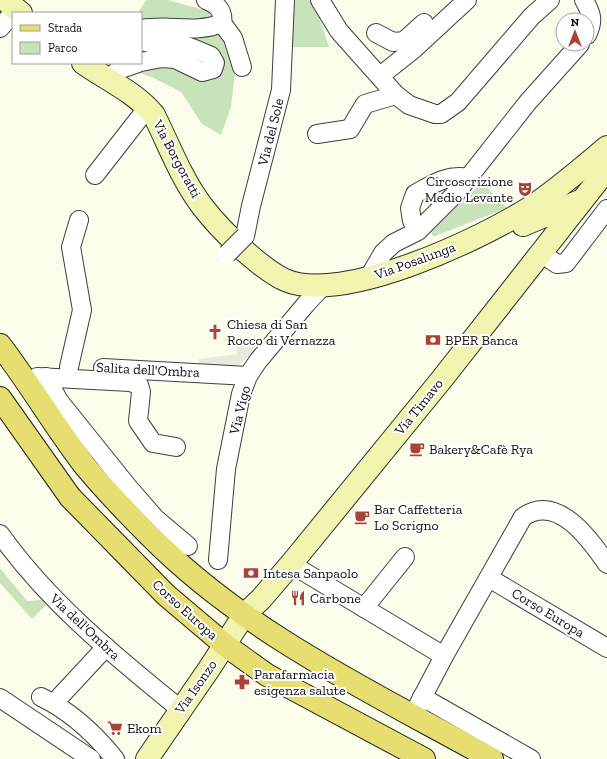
<svg xmlns="http://www.w3.org/2000/svg" width="607" height="759" viewBox="0 0 607 759" font-family="'Zilla Slab',serif">
  <rect width="100%" height="100%" fill="#fcfceb"/>
  <g fill="#c8e2b9">
    <polygon points="146,0 168,0 208,11 222,28 236,65 231,107 221,135 202,124 181,92 154,78 110,63 141,63 141,13 138,13"/>
    <polygon points="292,0 314,0 329,47 290,47"/>
    <polygon points="482,182 507,208 433,237 431,232"/>
    <polygon points="0,568 27,601 42,600 46,605 32,619 0,583"/>
  </g>
  <polygon fill="#ebe9dc" points="245,339 257,349 235,368 199,364 199,359 237,354 235,341"/>
  <g fill="none" stroke-linecap="round" stroke-linejoin="round">
    <g stroke="#3e3e3e" stroke-width="20">
      <g id="street">
        <polyline points="320,0 339,31 396,95 409,105 435,114 441,114 458,102 532,16 550,0"/>
        <path d="M584,0C592,14 594,21 587,35"/>
        <polyline points="222,23 233,38 242,67"/>
        <polyline points="0,28 13,13"/>
        <path d="M141,32L142,29C170,24 196,34 222,23C224,11 217,4 206,0"/>
        <polyline points="376,33 393,42 404,41 424,23"/>
        <path d="M141,40C150,46 171,42 184,45C193,48 202,52 211,56L215,63L213,69L202,72L175,59L162,58L141,62"/>
        <polyline points="380,76 414,49 467,0"/>
        <polyline points="108,80 118,70 138,63"/>
        <polyline points="317,134 350,129 365,104 396,95"/>
        <polyline points="95,175 141,116"/>
        <path d="M412,221L410,208L415,194C433,184 447,174 468,178"/>
        <polyline points="245,236 251,206 281,90 285,0"/>
        <polyline points="541,253 557,264 566,263 607,209"/>
        <polyline points="369,277 383,253 394,243 418,231 457,192 528,102 580,44"/>
        <polyline points="69,367 82,310 71,247 79,220"/>
        <polyline points="103,368 248,376"/>
        <polyline points="37,377 130,382 139,385 141,392 138,421 153,443 176,447"/>
        <polyline points="46,377 59,401 128,487 156,519 188,546"/>
        <path d="M0,534C49,603 115,656 180,709"/>
        <polyline points="218,560 226,469 241,394 248,376 258,361 306,304 323,286"/>
        <polyline points="291,564 444,656"/>
        <polyline points="489,578 607,648"/>
        <polyline points="364,608 405,557"/>
        <path d="M41,697C70,711 95,734 115,759"/>
        <polyline points="422,697 531,759"/>
        <polyline points="0,698 91,759"/>
        <polyline points="54,703 106,647"/>
        <path d="M413,715L444,656L523,517C557,493 590,539 607,564"/>
      </g>
    </g>
    <g stroke="#2d2d2d" stroke-width="24">
      <g id="secondary">
        <polyline points="5,0 21,13"/>
        <path d="M83,63C107,80 135,92 154,115C169,145 181,178 202,206C215,223 232,240 248,254C259,263 271,274 285,280C342,305 481,239 531,207C558,189 582,168 607,147"/>
        <polyline points="523,225 580,201"/>
        <polyline points="147,759 209,669 244,615 261,599 291,564 442,379 607,169"/>
      </g>
    </g>
    <g stroke="#1c1c1c" stroke-width="24">
      <g id="primary">
        <path d="M0,345C30,384 55,427 85,466C105,490 128,514 150,536C247,634 374,693 492,759"/>
        <polyline points="0,398 70,497 166,595 225,645 267,675 424,759"/>
      </g>
    </g>
    <use href="#street" stroke="#fff" stroke-width="18"/>
    <use href="#secondary" stroke="#f1f4ae" stroke-width="22"/>
    <use href="#primary" stroke="#e7de71" stroke-width="22"/>
    <g stroke="#3e3e3e" stroke-width="20" stroke-linecap="butt">
      <polyline id="street-bridge" points="227,254 245,236"/>
    </g>
    <use href="#street-bridge" stroke="#fff" stroke-width="18"/>
  </g>
  <defs>
    <g id="theatre-bare" transform="scale(1.2)"><path d="M-5-5.5Q0-4 5-5.5V0Q5 5 0 6Q-5 5-5 0ZM-3.3-2.5H-1v1.5H-3.3ZM1-2.5H3.3v1.5H1ZM-2.8 1Q0 5.5 2.8 1Z" fill="#a84335" stroke="#fff" stroke-width="2.5" paint-order="stroke"/></g>
    <g id="church-bare" transform="scale(1.2)"><path d="M-1.2-6h2.4v3.5h3.3v2.4h-3.3V6h-2.4V-.1h-3.3v-2.4h3.3Z" fill="#a84335" stroke="#fff" stroke-width="2.5" paint-order="stroke"/></g>
    <g id="bank-bare" transform="scale(1.2)"><path d="M-6-4H6V4H-6ZM0-2.3a2.3 2.3 0 1 0 0 4.6a2.3 2.3 0 1 0 0-4.6Z" fill="#a84335" stroke="#fff" stroke-width="2.5" paint-order="stroke"/></g>
    <g id="cafe-bare" transform="scale(1.2)"><path d="M-5.5-4.5H6V0H3Q3 3.5 0 3.5H-2.5Q-5.5 3.5-5.5 0ZM3-3.2v2h1.7v-2ZM-6 4.5H4V6H-6Z" fill="#a84335" stroke="#fff" stroke-width="2.5" paint-order="stroke"/></g>
    <g id="restaurant-bare" transform="scale(1.2)"><path d="M-5-6h1v4h1v-4h1v4h1v-4h1v5L-1.5 .5V6h-2V.5L-5-1ZM5-6V6H3V1.5H1.5Q1.5-4 5-6Z" fill="#a84335" stroke="#fff" stroke-width="2.5" paint-order="stroke"/></g>
    <g id="pharmacy-bare" transform="scale(1.2)"><path d="M-2-6h4v4h4v4h-4v4h-4v-4h-4v-4h4Z" fill="#a84335" stroke="#fff" stroke-width="2.5" paint-order="stroke"/></g>
    <g id="supermarket-bare" transform="scale(1.2)"><path d="M-6-5.5h2.5l.6 2H6L4.5 2H-2.5L-4.4-4H-6ZM-1.5 3.2a1.3 1.3 0 1 0 .1 0ZM3 3.2a1.3 1.3 0 1 0 .1 0Z" fill="#a84335" stroke="#fff" stroke-width="2.5" paint-order="stroke"/></g>
  </defs>
  <g fill-rule="evenodd">
    <use href="#theatre-bare" x="525" y="189"/>
    <use href="#church-bare" x="215" y="332"/>
    <use href="#bank-bare" x="433" y="340"/>
    <use href="#cafe-bare" x="417" y="449"/>
    <use href="#cafe-bare" x="362" y="517"/>
    <use href="#bank-bare" x="251" y="573"/>
    <use href="#restaurant-bare" x="298" y="598"/>
    <use href="#pharmacy-bare" x="242" y="682"/>
    <use href="#supermarket-bare" x="115" y="728"/>
  </g>
  <g text-anchor="middle" dominant-baseline="central" stroke-width="4" stroke-linejoin="round" paint-order="stroke">
    <g font-size="14" fill="#0b0b0b" stroke="#fff">
      <text transform="translate(271 132) rotate(-76)">Via del Sole</text>
      <text transform="translate(177 159) rotate(62)">Via Borgoratti</text>
      <text transform="translate(415 261) rotate(-20)">Via Posalunga</text>
      <text transform="translate(148 370) rotate(3)">Salita dell'Ombra</text>
      <text transform="translate(419 407) rotate(-51)">Via Timavo</text>
      <text transform="translate(240 410) rotate(-76)">Via Vigo</text>
      <text transform="translate(185 610) rotate(42)">Corso Europa</text>
      <text transform="translate(548 613) rotate(31)">Corso Europa</text>
      <text transform="translate(85 627) rotate(43)">Via dell'Ombra</text>
      <text transform="translate(196 687) rotate(-55)">Via Isonzo</text>
    </g>
    <g font-size="14" fill="#0b0b0b" stroke="#fff" text-anchor="start">
      <text x="513" y="181" text-anchor="end">Circoscrizione<tspan x="513" dy="16">Medio Levante</tspan></text>
      <text x="227" y="324">Chiesa di San<tspan x="227" dy="16">Rocco di Vernazza</tspan></text>
      <text x="445" y="340">BPER Banca</text>
      <text x="429" y="449">Bakery&amp;Cafè Rya</text>
      <text x="374" y="509">Bar Caffetteria<tspan x="374" dy="16">Lo Scrigno</tspan></text>
      <text x="263" y="573">Intesa Sanpaolo</text>
      <text x="310" y="598">Carbone</text>
      <text x="254" y="674">Parafarmacia<tspan x="254" dy="16">esigenza salute</tspan></text>
      <text x="127" y="728">Ekom</text>
    </g>
  </g>
  <rect x="12" y="12" width="130" height="52" fill="#ffffff" stroke="#9d9d9d"/>
  <rect x="20" y="25" width="20" height="6" fill="#e7de71" stroke="#9d9d9d"/>
  <text x="48" y="32" font-size="12" fill="#0b0b0b">Strada</text>
  <rect x="20" y="42" width="20" height="12" fill="#c8e2b9" stroke="#9d9d9d"/>
  <text x="48" y="52" font-size="12" fill="#0b0b0b">Parco</text>
  <g transform="translate(575 32)"><circle r="19" fill="#ffffff" stroke="#9d9d9d"/>
  <path d="M0-3L7 15L0 10L-7 15Z" fill="#a84335"/>
  <text y="-6" font-size="11" font-weight="bold" text-anchor="middle" fill="#0b0b0b">N</text>
  </g>
</svg>
